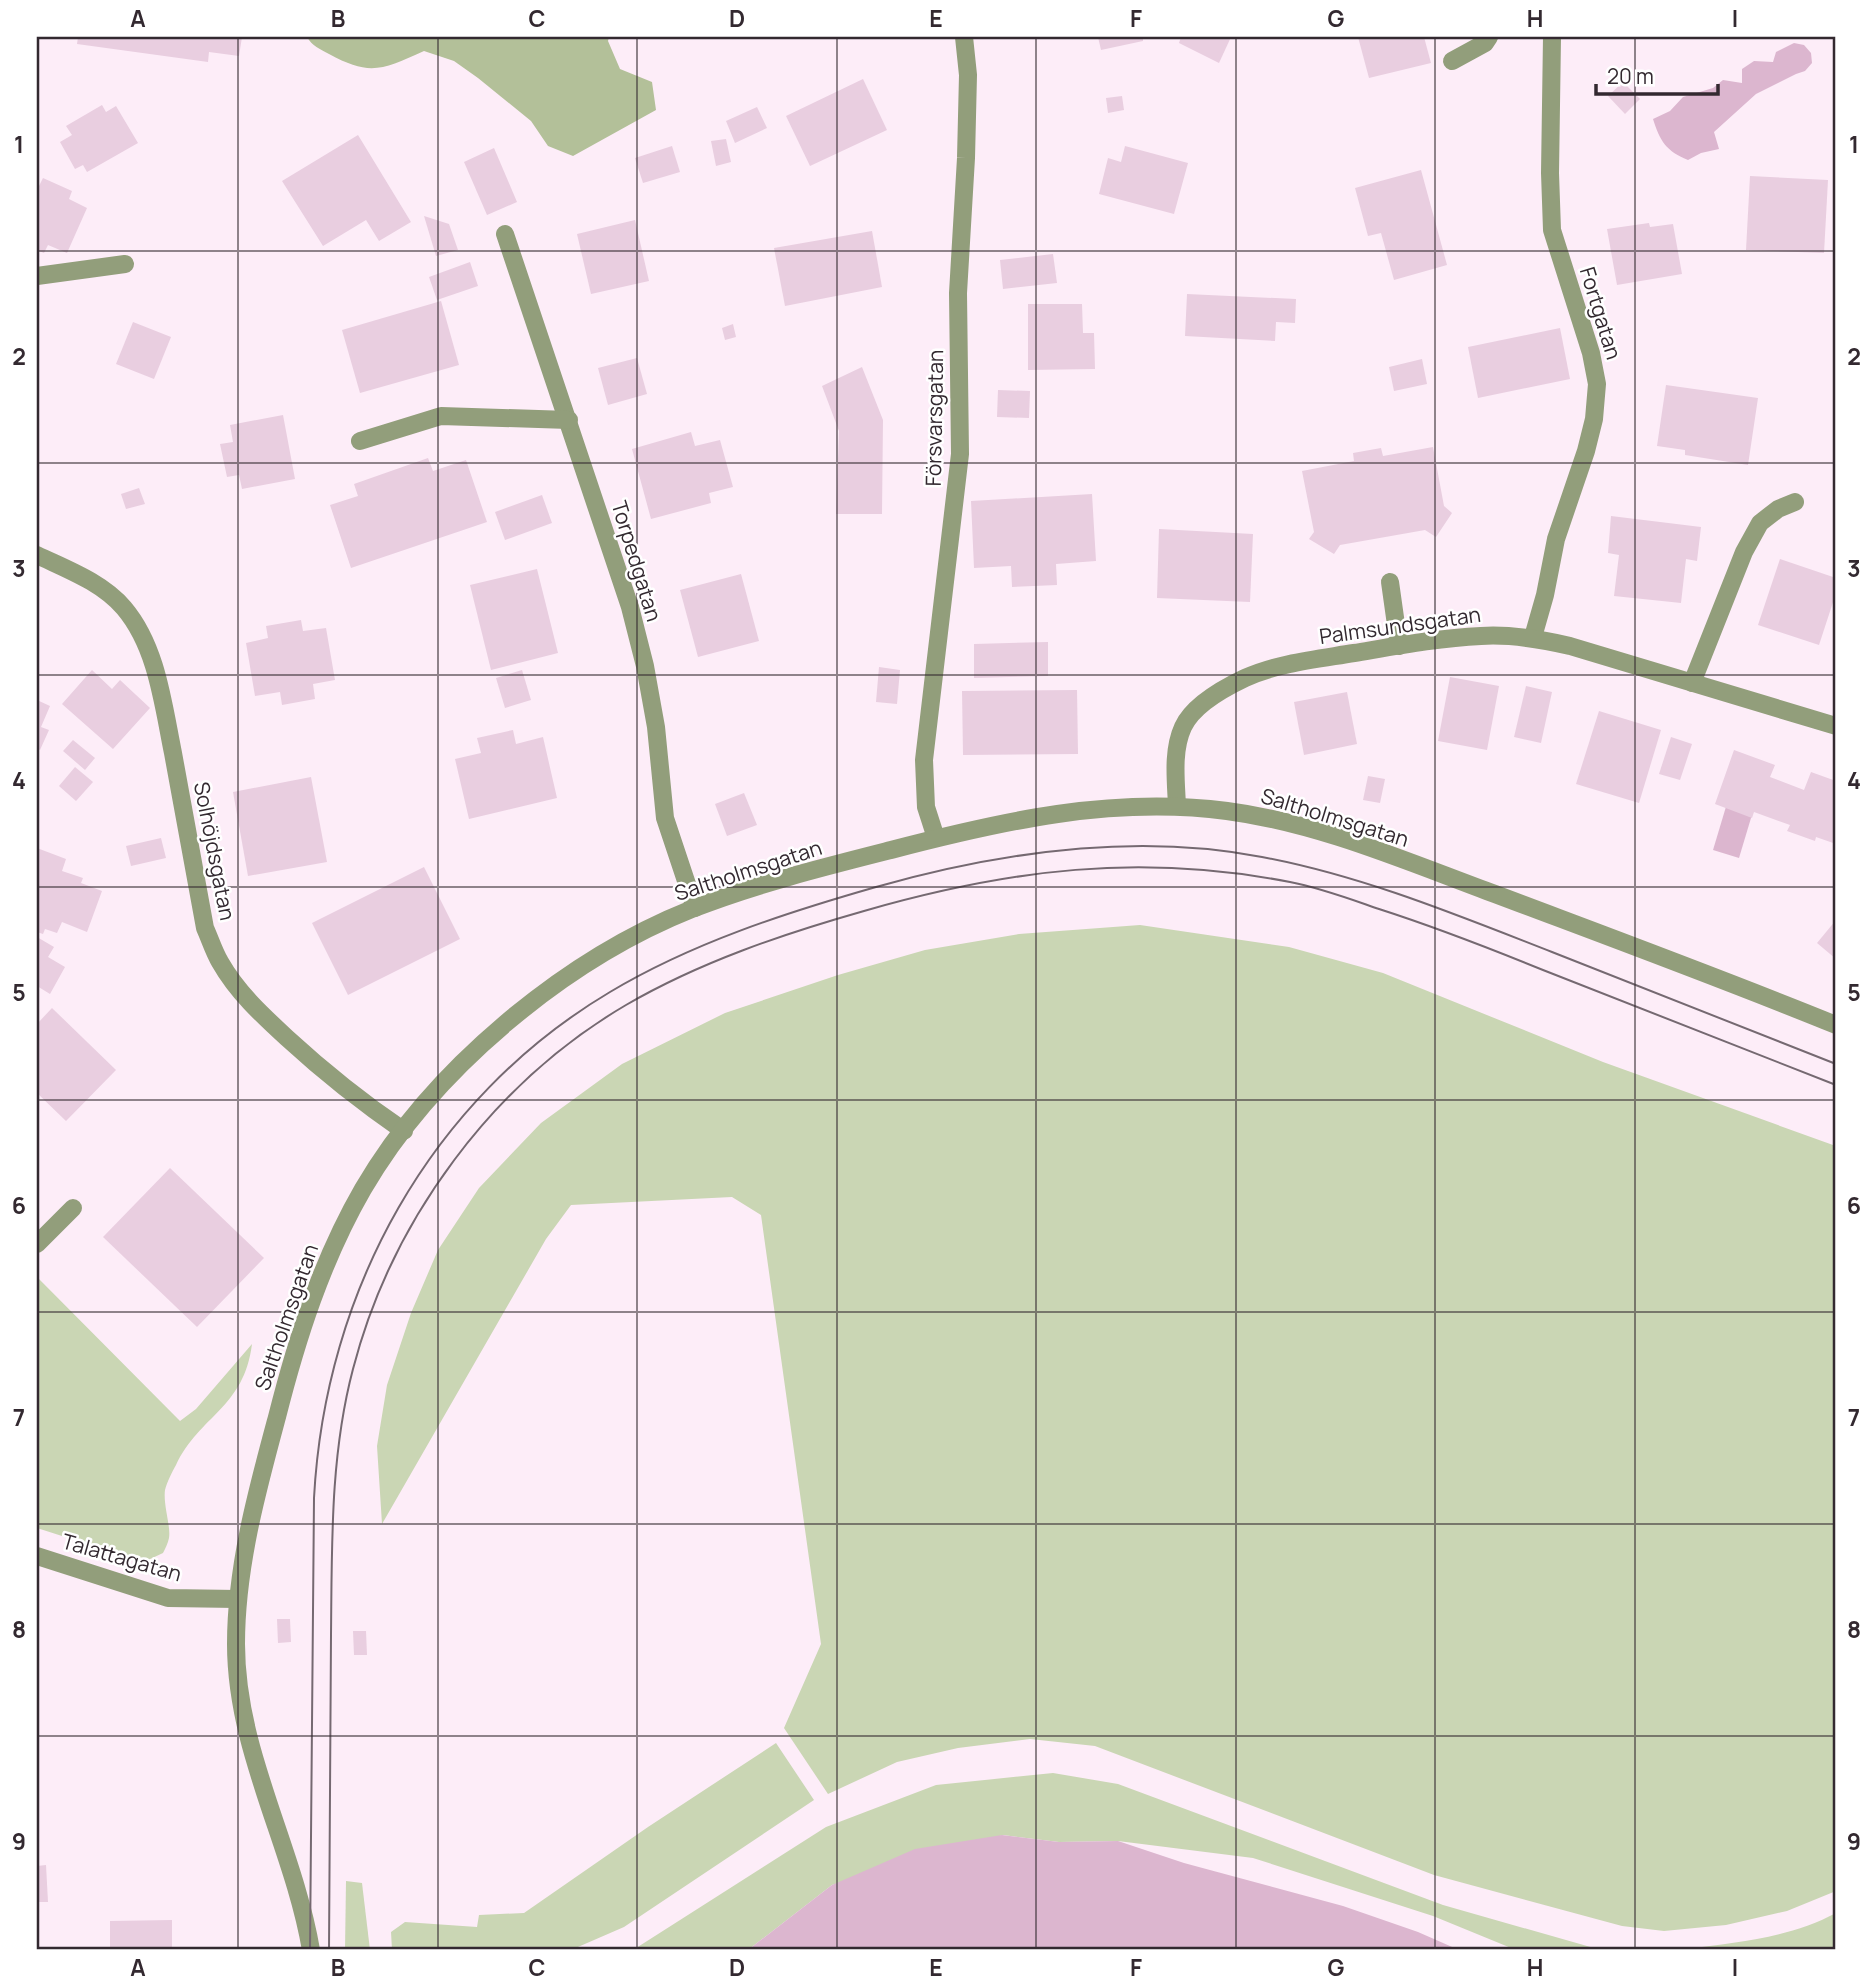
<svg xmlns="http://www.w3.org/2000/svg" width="1873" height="1987" viewBox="0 0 1873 1987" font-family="Manrope,sans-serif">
  <rect width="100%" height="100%" fill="#fdedf8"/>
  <g fill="#cad6b4">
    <polygon points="1140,925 1289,947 1383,973 1603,1062 1833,1145 1836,1149 1836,1891 1787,1911 1726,1925 1664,1931 1622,1926 1434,1875 1095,1746 1030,1739 958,1748 897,1762 828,1794 784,1728 821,1644 761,1215 732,1197 571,1205 546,1239 382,1524 377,1446 387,1385 411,1313 438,1250 479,1188 541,1123 622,1064 725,1013 838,975 925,950 1019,934"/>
    <path d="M37,1277L180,1421L196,1409L252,1344C244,1408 200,1415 176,1465C172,1472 167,1482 165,1490C163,1505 171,1526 169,1538C168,1543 165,1549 163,1553L148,1560L112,1552L37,1528Z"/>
    <polygon points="776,1743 814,1800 624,1927 571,1950 392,1950 391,1932 405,1922 477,1927 479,1915 524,1913 648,1827"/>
    <polygon points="1053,1773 1118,1784 1443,1905 1601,1950 1516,1950 1433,1916 1253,1858 1118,1841 1059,1842 1003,1835 832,1885 748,1950 633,1950 826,1827 936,1785"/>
    <polygon points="346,1881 362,1883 370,1950 345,1950"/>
    <path d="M1836,1913V1950L1686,1949C1738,1942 1789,1938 1836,1913Z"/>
  </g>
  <path fill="#b3c099" d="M307,37H609L608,41L620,69L652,82L656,110L573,156L548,146L531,121L478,78L454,61L424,51C383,69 371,77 329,54C320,49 312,46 307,37Z"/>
  <g fill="#dcb6cf">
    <path d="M1794,43L1804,45L1811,53L1812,63L1805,71L1796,74L1756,94L1714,132L1719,149L1701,153L1688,160C1666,151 1660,141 1653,119L1670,111L1683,97L1713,88L1723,80L1742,83V69L1754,61L1773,62L1776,52Z"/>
    <polygon points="1728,800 1754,808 1739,858 1713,850"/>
    <polygon points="1002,1835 1059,1842 1118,1841 1184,1863 1343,1906 1418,1932 1459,1950 748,1950 832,1885 915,1849"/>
  </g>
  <g fill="#e9cee0">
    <polygon points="78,37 242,37 239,56 209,52 208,62 77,44"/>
    <polygon points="1098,37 1143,37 1143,41 1101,50"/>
    <polygon points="1181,37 1231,37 1219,63 1179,43"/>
    <polygon points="1358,37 1424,37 1431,63 1369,78"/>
    <polygon points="863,79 887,130 810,166 786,116"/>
    <polygon points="1623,82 1640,99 1625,114 1608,96"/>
    <polygon points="1122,96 1124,110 1108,113 1106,98"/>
    <polygon points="102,105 106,112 116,106 138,143 87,172 83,165 75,169 60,142 72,135 66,126"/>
    <polygon points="757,107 767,128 735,143 726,121"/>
    <polygon points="358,135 411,222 379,241 366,220 323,246 282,181"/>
    <polygon points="726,139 731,162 716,166 711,141"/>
    <polygon points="672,146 680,172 643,183 635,158"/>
    <polygon points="1125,146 1188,163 1174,214 1099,194 1108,158 1121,162"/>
    <polygon points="494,148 517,202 487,215 464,162"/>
    <polygon points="1421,170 1447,265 1394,280 1381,233 1368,236 1355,188"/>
    <polygon points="1750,176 1828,180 1824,253 1746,250"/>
    <polygon points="43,178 72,191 69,199 87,208 67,253 48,245 44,253 37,250 37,185 39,186"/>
    <polygon points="424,216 449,224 458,250 436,256"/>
    <polygon points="635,220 649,281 591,294 577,234"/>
    <polygon points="1649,223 1650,227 1673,224 1682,274 1617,285 1607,229"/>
    <polygon points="872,231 882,287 785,306 774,248"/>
    <polygon points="1053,254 1057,283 1003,289 1000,260"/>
    <polygon points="470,262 478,286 437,300 429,277"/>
    <polygon points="1187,294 1296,299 1295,323 1276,322 1275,341 1185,336"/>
    <polygon points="441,301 459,365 360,393 342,330"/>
    <polygon points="1028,304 1082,304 1083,333 1094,333 1095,369 1028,370"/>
    <polygon points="133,322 171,337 154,379 116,364"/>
    <polygon points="733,324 736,337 725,340 722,328"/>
    <polygon points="1560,328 1570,379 1478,398 1468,347"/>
    <polygon points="637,358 647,394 608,405 598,368"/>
    <polygon points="1422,359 1427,384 1394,391 1389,367"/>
    <polygon points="862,367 883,420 882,514 836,514 839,431 822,386"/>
    <polygon points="1666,385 1758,398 1748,465 1685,455 1685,450 1657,446"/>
    <polygon points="998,390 1030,391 1029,418 997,417"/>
    <polygon points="283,415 295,479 242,489 239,475 227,477 220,444 233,442 230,425"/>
    <polygon points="691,432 695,446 720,440 733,487 709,493 711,503 651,519 632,449"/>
    <polygon points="1433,447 1444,506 1452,513 1436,537 1425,530 1340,545 1334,554 1309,539 1314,532 1302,471 1354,461 1353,453 1381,448 1383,456"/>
    <polygon points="428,458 433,471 466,460 487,522 351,568 330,505 358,496 354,484"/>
    <polygon points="139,488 145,504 126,509 121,494"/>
    <polygon points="1092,494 1096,561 1056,564 1057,585 1012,587 1011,566 974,568 971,501"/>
    <polygon points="542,495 552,523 505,540 495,512"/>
    <polygon points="1611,516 1701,527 1697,561 1686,559 1681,603 1614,596 1619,555 1608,553"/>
    <polygon points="1159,529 1253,534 1250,602 1157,598"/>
    <polygon points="1780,559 1836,578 1836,593 1819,645 1758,625"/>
    <polygon points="537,569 558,653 491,670 470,585"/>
    <polygon points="741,574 759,641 698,657 680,590"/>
    <polygon points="301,620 303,631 326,628 335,680 313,684 315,699 282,705 280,692 255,696 246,643 268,638 266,626"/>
    <polygon points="1048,642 1048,676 974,678 974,644"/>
    <polygon points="879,667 900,670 897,704 876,702"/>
    <polygon points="92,670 112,689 120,680 150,708 113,749 62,704"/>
    <polygon points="522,670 531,700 505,708 496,678"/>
    <polygon points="1450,677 1499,686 1487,750 1438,741"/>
    <polygon points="1526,686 1552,692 1541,743 1514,737"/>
    <polygon points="1077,690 1078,754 963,755 962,691"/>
    <polygon points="1347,692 1357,744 1304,755 1294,702"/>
    <polygon points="37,700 50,706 41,727 49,730 40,750 37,748"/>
    <polygon points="1599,711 1661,730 1639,803 1576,784"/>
    <polygon points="513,730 516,744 543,737 557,798 469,819 455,759 481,753 477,738"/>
    <polygon points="1671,737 1692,744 1680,780 1659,774"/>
    <polygon points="73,740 95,758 85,770 63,751"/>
    <polygon points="1734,750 1775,765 1770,777 1804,790 1811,772 1836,781 1836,844 1816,837 1815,841 1787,831 1790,825 1754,812 1752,818 1715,804"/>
    <polygon points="75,767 93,782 76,801 59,786"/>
    <polygon points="1368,776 1385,779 1380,803 1363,800"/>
    <polygon points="311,777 327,862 248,876 233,792"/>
    <polygon points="744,793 757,825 727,836 715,804"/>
    <polygon points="161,838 166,858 131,866 126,846"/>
    <polygon points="37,848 66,859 62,871 83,878 81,883 102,891 87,932 62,922 57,933 45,929 43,934 37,932"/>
    <polygon points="424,867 460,939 348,995 312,923"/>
    <polygon points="1836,920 1836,959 1817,943"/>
    <polygon points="37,937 54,947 48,957 65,967 50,994 37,986"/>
    <polygon points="52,1008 116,1070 66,1121 37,1093 37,1024"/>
    <polygon points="170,1168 264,1258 197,1327 103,1237"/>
    <polygon points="277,1619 290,1619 291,1642 278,1643"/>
    <polygon points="353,1631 366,1631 367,1655 354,1655"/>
    <polygon points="46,1865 48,1902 37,1902 37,1866"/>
    <polygon points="172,1920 172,1950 110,1950 110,1921"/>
  </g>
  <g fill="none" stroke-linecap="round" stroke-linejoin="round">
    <g stroke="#929e7b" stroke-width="18">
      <polyline points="1452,61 1485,43 1489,37"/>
      <polyline points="505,234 630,607 645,666 656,727 665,818 695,908"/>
      <polyline points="37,276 125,264"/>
      <polyline points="360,441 441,416 569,420"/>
      <path d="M37,555C66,569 102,582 124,608C157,647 163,704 173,753C184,811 194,870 205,928C210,939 214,952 220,962C237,992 262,1015 287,1038C324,1072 363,1103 404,1131"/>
      <polyline points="1390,582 1399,646"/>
      <polyline points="1533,637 1545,595 1556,539 1586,451 1594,419 1597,384 1591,353 1552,230 1550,173 1552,37"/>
      <polyline points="1692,683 1744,552 1760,523 1778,509 1795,502"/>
      <path d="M1177,806C1176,781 1172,751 1183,727C1193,705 1224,688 1245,678C1278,663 1318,659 1354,653C1396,646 1438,638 1481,636C1511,634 1540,639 1570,646L1836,726"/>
      <polyline points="936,838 926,807 924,760 960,454 958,293 966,158 968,75 964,37"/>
      <polyline points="37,1244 73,1208"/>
      <polyline points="37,1556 168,1598 237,1599"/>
      <path d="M311,1950C293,1845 236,1752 236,1644C236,1567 257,1491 277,1417C297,1338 322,1260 363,1189C432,1070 564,960 692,909C756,884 824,867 891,850C1002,821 1112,796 1227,811C1319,823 1408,862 1495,894C1609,937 1723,979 1836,1025"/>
    </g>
    <g stroke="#756971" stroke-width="2">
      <path d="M310,1950L314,1498C325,1291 430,1099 610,992C692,943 785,913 876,887C1000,852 1134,832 1262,857C1363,876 1457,915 1552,952C1647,989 1742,1026 1836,1064"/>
      <path d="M329,1950C330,1845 330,1740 331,1635C332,1546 330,1456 353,1369C392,1219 493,1083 626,1005C700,962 783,934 864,911C1010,869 1140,853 1290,882C1321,888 1350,899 1379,909C1435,927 1489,948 1543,970C1641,1009 1739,1046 1836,1085"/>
    </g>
  </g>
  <path fill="none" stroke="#332930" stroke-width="2" stroke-opacity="0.55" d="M238,37V1950M438,37V1950M637,37V1950M837,37V1950M1036,37V1950M1236,37V1950M1435,37V1950M1635,37V1950M37,251H1836M37,463H1836M37,675H1836M37,887H1836M37,1100H1836M37,1312H1836M37,1524H1836M37,1736H1836"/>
  <g text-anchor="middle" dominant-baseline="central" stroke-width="5" stroke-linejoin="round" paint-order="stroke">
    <g font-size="21" fill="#332930" stroke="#fff">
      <text transform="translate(1601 313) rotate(73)">Fortgatan</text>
      <text transform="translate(934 418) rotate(-89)">Försvarsgatan</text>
      <text transform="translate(637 561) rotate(73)">Torpedgatan</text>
      <text transform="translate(1400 625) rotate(-8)">Palmsundsgatan</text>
      <text transform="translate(1335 817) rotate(17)">Saltholmsgatan</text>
      <text transform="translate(215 851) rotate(79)">Solhöjdsgatan</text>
      <text transform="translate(748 870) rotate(-18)">Saltholmsgatan</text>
      <text transform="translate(286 1317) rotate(-71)">Saltholmsgatan</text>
      <text transform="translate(122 1557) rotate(16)">Talattagatan</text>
    </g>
  </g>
  <rect width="1873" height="1987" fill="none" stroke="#ffffff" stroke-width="77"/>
  <path d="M1596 84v10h122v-10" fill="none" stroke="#332930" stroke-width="3.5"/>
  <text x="1607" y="84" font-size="21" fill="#332930" stroke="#ffffff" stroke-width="5" paint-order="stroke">20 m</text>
  <rect x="38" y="38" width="1796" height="1910" fill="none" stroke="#332930" stroke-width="2.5"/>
  <g font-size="23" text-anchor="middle" font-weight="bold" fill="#332930">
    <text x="138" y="27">A</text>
    <text x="338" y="27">B</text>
    <text x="537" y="27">C</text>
    <text x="737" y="27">D</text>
    <text x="936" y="27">E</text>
    <text x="1136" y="27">F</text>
    <text x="1336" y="27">G</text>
    <text x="1535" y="27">H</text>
    <text x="1735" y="27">I</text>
    <text x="19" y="153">1</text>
    <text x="1854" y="153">1</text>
    <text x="19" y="365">2</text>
    <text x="1854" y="365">2</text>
    <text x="19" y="577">3</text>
    <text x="1854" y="577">3</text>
    <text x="19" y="789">4</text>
    <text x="1854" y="789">4</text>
    <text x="19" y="1001">5</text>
    <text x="1854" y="1001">5</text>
    <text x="19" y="1214">6</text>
    <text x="1854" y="1214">6</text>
    <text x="19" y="1426">7</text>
    <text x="1854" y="1426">7</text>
    <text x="19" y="1638">8</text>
    <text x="1854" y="1638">8</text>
    <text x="19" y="1850">9</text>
    <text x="1854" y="1850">9</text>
    <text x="138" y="1976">A</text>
    <text x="338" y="1976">B</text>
    <text x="537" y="1976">C</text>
    <text x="737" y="1976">D</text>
    <text x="936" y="1976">E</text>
    <text x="1136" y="1976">F</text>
    <text x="1336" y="1976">G</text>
    <text x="1535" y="1976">H</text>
    <text x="1735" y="1976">I</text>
  </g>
</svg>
